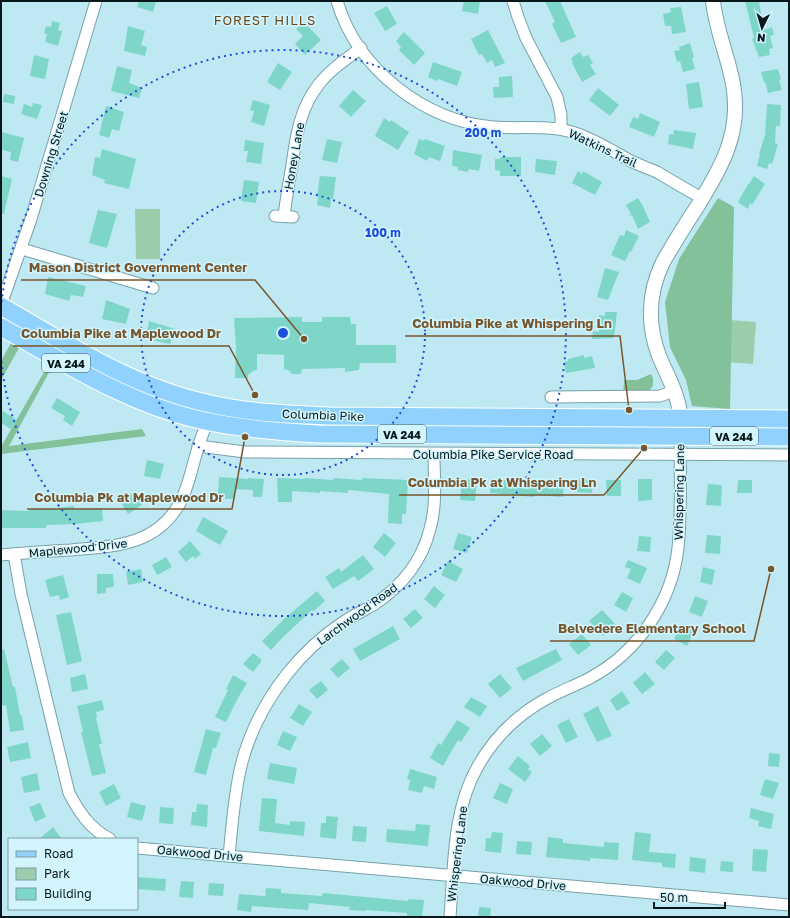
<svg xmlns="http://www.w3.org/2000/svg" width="790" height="918" viewBox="0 0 790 918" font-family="'Golos Text',sans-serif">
  <rect width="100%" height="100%" fill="#bee9f3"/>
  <g fill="#9acdab">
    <polygon points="135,209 160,209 160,259 136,259"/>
    <polygon points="717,319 756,322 753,364 714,361"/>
  </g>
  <g fill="#82c199">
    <polygon points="718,198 734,207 730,409 692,406 686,380 670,347 665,302 679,259"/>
    <polygon points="11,343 19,348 1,380 1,361"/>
    <polygon points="48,365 52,367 9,446 142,429 146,436 1,454 1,447"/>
    <polygon points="651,374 653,378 653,386 647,393 623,394 624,380 637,380"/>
  </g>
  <g fill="#7ed6c9">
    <polygon points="139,1 156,1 153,12 137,7"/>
    <polygon points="464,1 480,1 478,14 462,11"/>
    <polygon points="545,1 560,1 576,37 561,43 552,24 555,22"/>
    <polygon points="745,1 759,1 761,14 758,14 761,31 772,27 774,35 770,36 773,48 769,49 770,55 759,57 752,39 754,38"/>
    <polygon points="387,6 397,24 385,31 374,13"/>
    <polygon points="681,7 686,32 672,34 671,26 665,26 663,14 671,12 670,8"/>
    <polygon points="52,21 60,23 58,30 62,31 58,46 45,42 47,34 44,33 46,26 51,27"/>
    <polygon points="304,22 321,40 305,55 295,44 303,36 296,29"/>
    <polygon points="128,26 145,31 141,45 147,47 145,56 124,51"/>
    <polygon points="488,30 505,63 495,67 492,60 487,63 482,54 479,55 471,39"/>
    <polygon points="404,32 425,53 414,65 399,50 401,47 396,41"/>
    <polygon points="690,43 694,57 692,58 695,69 683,72 680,61 677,62 674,51 680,50 679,47"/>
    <polygon points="580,52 583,57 588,55 593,63 590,65 596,74 582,82 572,63 573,62 571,58"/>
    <polygon points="34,55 49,59 45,79 30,76"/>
    <polygon points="433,62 462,72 457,86 438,79 437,81 428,77"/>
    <polygon points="278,63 292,72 280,90 267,82"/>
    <polygon points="117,66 132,70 129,83 142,88 139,98 111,91"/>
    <polygon points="778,69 781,79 779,80 782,90 768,93 765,82 764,82 761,72"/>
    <polygon points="512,76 513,97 494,98 493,87 499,87 499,77"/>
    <polygon points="699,82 703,107 689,109 686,84"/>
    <polygon points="598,88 619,105 610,116 589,100"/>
    <polygon points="353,90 366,101 351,117 339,106"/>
    <polygon points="4,94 15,96 14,104 3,102"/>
    <polygon points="253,100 270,105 264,126 251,122 254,111 250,110"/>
    <polygon points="33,103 42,105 37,119 21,114 24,104 32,107"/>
    <polygon points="767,104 781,105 780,126 776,126 775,143 778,144 772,164 769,163 767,169 757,166 760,154 759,154 765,135"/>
    <polygon points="106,106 124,112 119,131 112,129 109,138 99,135"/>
    <polygon points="640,113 660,122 654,137 629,127 633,117 638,119"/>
    <polygon points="384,118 390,122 391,120 409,132 398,150 375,136"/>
    <polygon points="674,130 696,133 693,149 668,144 669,134 673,135"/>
    <polygon points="1,132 24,138 18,162 10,160 11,152 1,150"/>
    <polygon points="327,139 342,142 337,163 322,160"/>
    <polygon points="419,139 424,141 425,139 445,146 440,161 429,157 427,161 414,154"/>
    <polygon points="245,140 264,143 261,164 246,162 248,151 244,151"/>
    <polygon points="102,149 136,159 129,189 104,183 105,180 92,175 95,157 100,158"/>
    <polygon points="453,150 482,155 479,171 469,169 468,172 458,170 458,167 452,166"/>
    <polygon points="500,157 521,157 521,176 500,176 500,171 495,170 495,159 500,159"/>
    <polygon points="536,159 557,161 555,175 535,172"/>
    <polygon points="578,171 582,174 583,171 602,182 595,195 572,183"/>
    <polygon points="1,176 12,179 4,214 1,214"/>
    <polygon points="320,176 336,177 333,199 331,199 330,208 317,205 318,197 317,196"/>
    <polygon points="754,176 765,184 752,205 750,203 748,209 738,202 748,184 749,184"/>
    <polygon points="244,180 259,182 256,203 241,201"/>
    <polygon points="638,198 641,203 641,202 650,222 638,229 632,215 628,216 631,214 626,205"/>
    <polygon points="98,210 117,214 107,248 89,243"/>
    <polygon points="626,230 639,236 631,252 630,251 625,261 611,255 620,235 624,236"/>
    <polygon points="605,268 619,272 608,300 597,297"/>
    <polygon points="48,277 86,286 83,297 71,295 69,301 45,294"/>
    <polygon points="106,300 130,309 126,324 102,319"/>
    <polygon points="605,312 617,312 614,338 592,339 593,331 599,332 599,315 605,316"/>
    <polygon points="302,317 302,322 322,322 322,317 350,317 351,324 356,324 356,345 396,345 396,363 360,363 359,370 345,372 345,368 302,369 301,374 292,374 288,370 284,369 284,355 257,354 257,370 253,371 248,375 248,378 235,378 236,347 234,318"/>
    <polygon points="149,321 175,329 170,344 146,339"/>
    <polygon points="584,355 584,358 592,356 595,368 566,373 564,362 568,361 568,359"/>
    <polygon points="57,398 80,412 72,426 63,420 65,416 51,408"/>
    <polygon points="1,410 17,420 11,429 1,423"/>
    <polygon points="147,460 164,464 160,479 144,476"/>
    <polygon points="219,477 248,479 248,478 264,479 262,497 253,497 253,490 235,489 234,499 225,499 225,495 218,494"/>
    <polygon points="277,478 304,479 304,478 333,480 334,478 362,480 362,478 408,480 406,514 402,514 402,524 388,523 389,494 348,490 348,493 320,491 320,493 292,491 292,502 278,502"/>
    <polygon points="462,479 477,480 475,501 460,500"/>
    <polygon points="491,479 507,480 507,482 548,486 549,484 564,485 563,497 534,495 534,497 490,493"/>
    <polygon points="578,479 593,481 592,493 577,492"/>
    <polygon points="638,479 652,479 652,500 638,501"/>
    <polygon points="606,480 621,480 621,496 607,496"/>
    <polygon points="738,480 752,480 752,493 737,493"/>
    <polygon points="708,484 722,485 721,506 706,505"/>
    <polygon points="134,492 142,505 128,514 120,501"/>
    <polygon points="74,506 74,510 102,508 103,521 75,524 46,525 46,528 1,528 1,510 29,511 29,509 57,509 57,508"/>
    <polygon points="203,517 228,531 220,545 196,531"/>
    <polygon points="384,533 396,543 385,557 373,547"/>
    <polygon points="458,533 472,537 467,553 453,549"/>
    <polygon points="707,535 721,536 720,554 705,553"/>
    <polygon points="639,536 651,537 650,552 637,551"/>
    <polygon points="190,541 201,554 195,559 193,556 186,562 178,552"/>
    <polygon points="363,555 374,569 358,581 354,576 333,589 325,577 339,568 341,572"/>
    <polygon points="166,557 172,567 157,575 152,565"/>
    <polygon points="628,560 647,568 640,584 627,578 631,569 625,567"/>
    <polygon points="448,561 463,569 456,582 441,575"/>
    <polygon points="703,567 715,570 712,585 700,582"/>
    <polygon points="141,569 143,582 128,585 126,572"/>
    <polygon points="97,574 113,574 114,587 106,588 106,593 97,594"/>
    <polygon points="63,575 69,597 60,600 59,595 50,597 45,580"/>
    <polygon points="434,586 445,595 435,608 424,599"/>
    <polygon points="317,591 325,601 314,611 312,610 284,636 271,650 262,641 284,619"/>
    <polygon points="622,592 633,598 626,612 614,605"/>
    <polygon points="695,596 708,601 702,617 689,612"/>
    <polygon points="415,609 423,618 411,628 403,619"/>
    <polygon points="602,610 616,625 603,636 589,621"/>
    <polygon points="71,612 82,661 67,665 56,615"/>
    <polygon points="681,625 694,631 687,646 674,639"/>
    <polygon points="393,626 400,639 360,661 353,649"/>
    <polygon points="582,634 591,645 578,655 569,644"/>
    <polygon points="4,649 13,687 15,687 20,715 22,715 24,730 10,732 6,705 1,706 1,650"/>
    <polygon points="556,649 562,660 523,681 516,668"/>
    <polygon points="666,650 675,658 664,670 655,662"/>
    <polygon points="253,653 261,659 261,662 253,672 243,664"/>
    <polygon points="342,659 350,668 338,678 330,669"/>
    <polygon points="645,672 655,684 642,694 633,683"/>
    <polygon points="85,674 88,689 72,692 70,678"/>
    <polygon points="500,674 512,688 500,698 488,684"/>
    <polygon points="233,675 247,683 239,696 226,722 215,717 228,690 226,689"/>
    <polygon points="321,681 328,690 317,699 309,690"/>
    <polygon points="622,691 630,703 617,711 610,700"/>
    <polygon points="471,697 487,706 480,717 464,707"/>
    <polygon points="102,700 104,710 96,712 97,718 96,718 102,744 99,744 106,773 92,776 81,732 83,732 77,706"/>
    <polygon points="299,704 312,712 303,726 290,718"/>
    <polygon points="598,706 612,736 597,742 583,714"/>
    <polygon points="569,719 578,737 566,743 557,725"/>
    <polygon points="457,720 470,728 461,742 458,740 443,766 430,758 438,743 441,745"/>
    <polygon points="206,729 221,733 216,748 213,748 206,775 194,772"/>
    <polygon points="283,731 297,737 290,751 277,745"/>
    <polygon points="542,734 552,746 540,756 530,744"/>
    <polygon points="28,742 31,758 10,762 7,747"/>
    <polygon points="769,753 780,754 779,767 768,766"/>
    <polygon points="518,756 530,766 528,769 532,772 525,782 508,769"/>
    <polygon points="270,763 297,768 294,784 267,779"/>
    <polygon points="410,769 437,777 434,789 424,786 422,793 408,790 410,780 407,779"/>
    <polygon points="37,773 40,790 24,793 21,777"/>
    <polygon points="765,779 779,783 773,799 760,795"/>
    <polygon points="500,783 513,789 507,804 493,798"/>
    <polygon points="114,784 121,798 106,806 99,792"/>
    <polygon points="262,798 277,799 275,823 290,825 290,821 305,822 304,836 259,831"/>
    <polygon points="131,802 146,806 142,821 127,817"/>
    <polygon points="40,803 46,817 35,822 29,807"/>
    <polygon points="197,804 208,805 207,827 191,825 192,812 196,812"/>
    <polygon points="160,807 174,808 173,824 159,823"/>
    <polygon points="751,808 774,814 771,829 758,826 759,821 749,818"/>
    <polygon points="326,816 338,817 336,839 320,837 321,823 326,823"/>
    <polygon points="416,824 430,825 428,846 386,842 387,829 415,831"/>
    <polygon points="353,826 367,827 366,842 352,841"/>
    <polygon points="53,827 62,839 39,839"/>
    <polygon points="492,832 503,833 501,853 485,851 486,838 491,838"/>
    <polygon points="635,832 651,834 649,852 676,854 675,868 662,867 662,863 632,860"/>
    <polygon points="548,837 563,839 563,843 604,847 604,842 619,843 618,860 590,858 590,861 546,857"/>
    <polygon points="517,841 532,842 531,855 516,854"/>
    <polygon points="753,849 768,850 766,872 752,871"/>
    <polygon points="690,857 706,859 705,873 689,871"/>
    <polygon points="721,861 733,862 733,872 720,871"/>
    <polygon points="137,877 166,879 165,891 137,889"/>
    <polygon points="181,881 194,882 193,898 179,897"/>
    <polygon points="209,883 224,884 223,896 208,895"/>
    <polygon points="266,888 281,889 281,893 322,896 323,893 408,901 408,899 424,900 422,917 407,917 407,913 366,910 365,911 349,910 350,907 309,903 308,910 252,906 251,912 237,910 239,894 265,896"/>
    <polygon points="479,907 491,908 490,917 478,917"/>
  </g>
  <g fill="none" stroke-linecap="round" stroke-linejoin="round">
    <g stroke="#77a1aa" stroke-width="13">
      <g id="minor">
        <path d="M337,1C357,69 424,121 494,127C520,129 546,125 572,132C592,138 611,150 629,160C638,165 648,168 657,172C672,181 687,190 702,198"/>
        <polyline points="513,1 518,17 526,38 557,97 561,115 561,129"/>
        <polyline points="275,216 293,217"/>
        <path d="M284,216C286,199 289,182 292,165C296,136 300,108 319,84C330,70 346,59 361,48"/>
        <polyline points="22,249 153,288"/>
        <polyline points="1,305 31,219 96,1"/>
        <polyline points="551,397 660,396 674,391"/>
        <polyline points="198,446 245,452 789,455"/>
        <path d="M14,554L21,594L69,793C79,812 90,829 110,839"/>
        <path d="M1,555C24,553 48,551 71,550C114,546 156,546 180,503C189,486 192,466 198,448C202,433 209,419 214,405"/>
        <polyline points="137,848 789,905"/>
        <path d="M229,856C232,826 234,795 241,766C249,733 266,701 287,674C302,655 321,637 342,623C352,616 363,611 373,605C401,587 422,561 430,529C437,505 434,478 434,454"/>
        <path d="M450,917C454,867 452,811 478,766C494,738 517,715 546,699C560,691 575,686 590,678C638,652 672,602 678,548C682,511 680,473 680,436"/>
      </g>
    </g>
    <g stroke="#77a1aa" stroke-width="16">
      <path id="tertiary" d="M680,436C680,428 681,421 680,414C678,394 667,375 659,356C647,324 648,293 663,262C674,243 685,225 697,207C721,167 742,134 733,84C728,56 716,30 713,1"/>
    </g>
    <g stroke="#fff" stroke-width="19">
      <g id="primary">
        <path d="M1,306C67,344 131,386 206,403C247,413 289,414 330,416L789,419"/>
        <path d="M1,327C62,361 123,401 192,418C232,428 278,432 319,434L789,437"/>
      </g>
    </g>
    <use href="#minor" stroke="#fff" stroke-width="11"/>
    <use href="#tertiary" stroke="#fff" stroke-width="14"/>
    <use href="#primary" stroke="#90d2fd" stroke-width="17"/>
  </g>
  <g fill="none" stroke="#1d4ed8" stroke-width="2" stroke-dasharray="2 4">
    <circle cx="283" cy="333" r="142"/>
    <path d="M1 308A283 283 0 1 1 1 358"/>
  </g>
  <g text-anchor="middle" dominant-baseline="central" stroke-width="3" stroke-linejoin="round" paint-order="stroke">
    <g fill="#d2f5fd" stroke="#445a5e" stroke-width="1">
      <rect x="42" y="354" width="48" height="18" rx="3"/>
      <rect x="378" y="425" width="48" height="18" rx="3"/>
      <rect x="710" y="427" width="48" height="18" rx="3"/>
    </g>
    <g font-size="11" font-weight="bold" fill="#07171a">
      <text x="66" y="363">VA 244</text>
      <text x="402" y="434">VA 244</text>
      <text x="734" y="436">VA 244</text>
    </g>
    <g font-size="12" fill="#07171a" stroke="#d2f5fd">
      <text transform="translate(603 148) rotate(25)">Watkins Trail</text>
      <text transform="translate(51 154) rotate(-73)">Downing Street</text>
      <text transform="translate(294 156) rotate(-80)">Honey Lane</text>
      <text transform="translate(323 415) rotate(2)">Columbia Pike</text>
      <text x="493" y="454">Columbia Pike Service Road</text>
      <text transform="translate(679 492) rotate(-89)">Whispering Lane</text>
      <text transform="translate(78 548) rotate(-6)">Maplewood Drive</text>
      <text transform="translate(357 614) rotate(-36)">Larchwood Road</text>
      <text transform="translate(200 853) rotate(5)">Oakwood Drive</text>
      <text transform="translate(457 854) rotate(-83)">Whispering Lane</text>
      <text transform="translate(523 882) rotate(5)">Oakwood Drive</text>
    </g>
    <g font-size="13" letter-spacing="1" fill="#6c4716" stroke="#d2f5fd">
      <text x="265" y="20">FOREST HILLS</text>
    </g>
  </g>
  <circle cx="283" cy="333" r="6" fill="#1d4ed8" stroke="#d2f5fd" stroke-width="2"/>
  <g font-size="12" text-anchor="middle" font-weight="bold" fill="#1d4ed8" stroke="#d2f5fd" stroke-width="3" stroke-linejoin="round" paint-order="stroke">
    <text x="483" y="137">200 m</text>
    <text x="383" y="237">100 m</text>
  </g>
  <path fill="none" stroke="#78562d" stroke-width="1.5" d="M304 339L255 280H21M629 410L620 336H405M255 395L229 346H13M644 448L604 495H399M245 437L232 509H27M771 569L754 641H550"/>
  <g fill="#78562d" stroke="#d2f5fd" stroke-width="1.5">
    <circle cx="304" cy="339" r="4"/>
    <circle cx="629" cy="410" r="4"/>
    <circle cx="255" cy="395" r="4"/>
    <circle cx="644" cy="448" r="4"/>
    <circle cx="245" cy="437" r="4"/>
    <circle cx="771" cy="569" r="4"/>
  </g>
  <g font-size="13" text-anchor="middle" font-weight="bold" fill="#78562d" stroke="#d2f5fd" stroke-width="3" stroke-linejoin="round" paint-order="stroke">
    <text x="138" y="272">Mason District Government Center</text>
    <text x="512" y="328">Columbia Pike at Whispering Ln</text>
    <text x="121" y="338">Columbia Pike at Maplewood Dr</text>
    <text x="502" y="487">Columbia Pk at Whispering Ln</text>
    <text x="129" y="502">Columbia Pk at Maplewood Dr</text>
    <text x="652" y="633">Belvedere Elementary School</text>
  </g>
  <rect width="790" height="918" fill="none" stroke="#07171a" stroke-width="4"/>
  <rect x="8" y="838" width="130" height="72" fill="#d2f5fd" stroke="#819ca2"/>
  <rect x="16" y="851" width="20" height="6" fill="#90d2fd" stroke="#819ca2"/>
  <text x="44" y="858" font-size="12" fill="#07171a">Road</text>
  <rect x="16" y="868" width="20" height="12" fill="#9acdab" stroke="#819ca2"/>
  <text x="44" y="878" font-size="12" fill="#07171a">Park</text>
  <rect x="16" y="888" width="20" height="12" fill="#7ed6c9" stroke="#819ca2"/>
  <text x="44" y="898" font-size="12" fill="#07171a">Building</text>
  <g transform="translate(762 28) rotate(185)" stroke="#d2f5fd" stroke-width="3" paint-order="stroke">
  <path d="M0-3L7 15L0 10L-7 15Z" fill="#07171a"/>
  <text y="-6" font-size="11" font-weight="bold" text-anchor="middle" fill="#07171a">N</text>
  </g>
  <path d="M654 902v6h71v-6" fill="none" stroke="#07171a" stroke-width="2"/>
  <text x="660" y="902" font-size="12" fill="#07171a" stroke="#d2f5fd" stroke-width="3" paint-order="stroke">50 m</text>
</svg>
